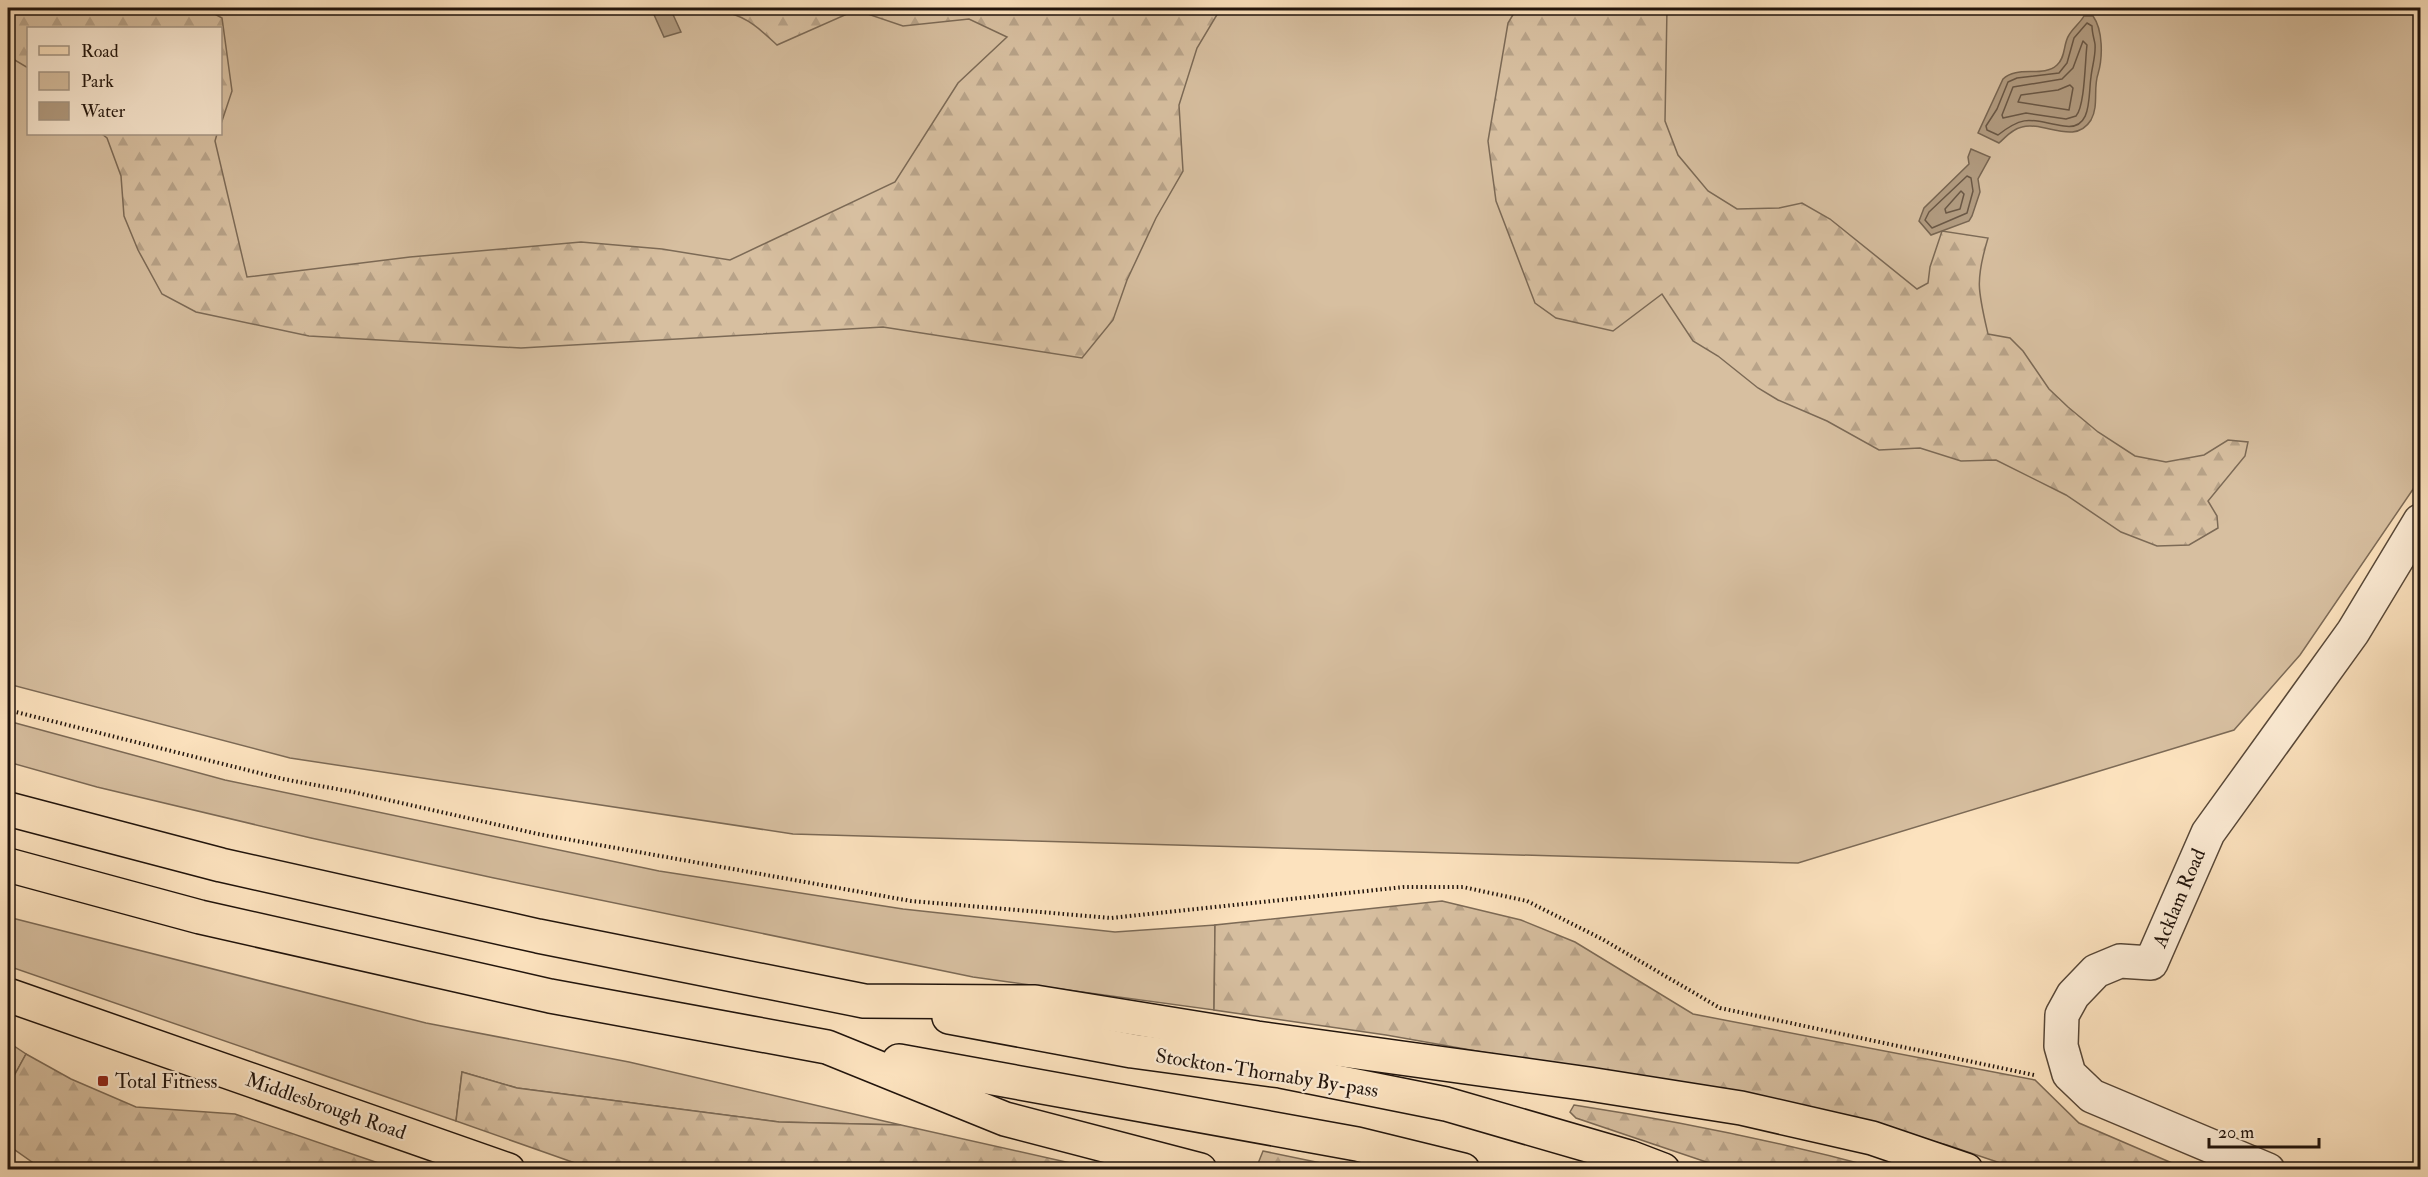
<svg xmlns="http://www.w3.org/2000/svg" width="2428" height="1177" viewBox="0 0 2428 1177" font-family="'IM FELL Double Pica',serif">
  <defs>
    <pattern id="forest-firs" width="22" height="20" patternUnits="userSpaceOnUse" patternTransform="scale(1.5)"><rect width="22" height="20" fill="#d7bfa0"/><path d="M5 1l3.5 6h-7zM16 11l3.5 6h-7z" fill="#b8a389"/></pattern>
  </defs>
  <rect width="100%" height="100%" fill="#fce2be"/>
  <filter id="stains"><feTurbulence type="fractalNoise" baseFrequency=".00333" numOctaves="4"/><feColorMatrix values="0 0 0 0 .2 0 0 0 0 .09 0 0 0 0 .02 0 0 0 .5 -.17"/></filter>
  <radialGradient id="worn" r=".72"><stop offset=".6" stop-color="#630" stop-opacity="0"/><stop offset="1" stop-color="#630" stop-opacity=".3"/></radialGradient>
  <g fill="#d7bfa0" stroke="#7c6a56" stroke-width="1.5" fill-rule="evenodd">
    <path d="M8,8H2420V479L2300,655L2234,730L1798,863L793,834L290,758L8,684ZM28,28H220V134H28Z"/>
    <polygon points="8,721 225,780 659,871 903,909 1115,932 1215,925 1214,1010 973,977 494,878 311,838 97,787 8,762"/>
    <polygon points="8,917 426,1023 629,1062 901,1125 779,1122 517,1088 462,1072 456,1121 8,966"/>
    <polygon points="8,1042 26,1054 8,1087"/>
  </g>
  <g fill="url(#forest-firs)" stroke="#7c6a56" stroke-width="1.5">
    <polygon points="8,8 204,8 222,18 232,91 221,124 220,28 28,28 28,68 8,56"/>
    <path d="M692,8H1221L1197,48L1179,105L1183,171L1156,218L1127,280L1113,320L1082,358L883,327L521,348L309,336L196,312L162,294L138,250L124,216L121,176L107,138L102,134H217L215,141L247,277L410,257L581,242L662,249L730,260L895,182L958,83L1007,37L969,19L903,26L856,10L777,45C763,32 749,18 729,13C715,10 710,18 692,8Z"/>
    <path d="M1517,8H1667L1665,121L1678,155L1708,191L1737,209L1779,208L1802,203L1830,219L1917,289L1928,283L1930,267L1942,231L1988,238C1975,281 1978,291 1988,334L2010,338L2023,351L2049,389L2068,407L2098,432L2135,456L2166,462L2204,455L2228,440L2248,442L2245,456L2208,501L2217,516L2218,528L2189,545L2157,546L2121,532L2066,495L1996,460L1961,461L1920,448L1879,450L1827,421L1778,400L1758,388L1718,356L1693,341L1662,294L1613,331L1556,318L1535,303L1496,201L1488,141L1508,23Z"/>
    <polygon points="1442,901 1521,920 1575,942 1693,1014 2035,1080 2079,1123 2186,1169 2018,1169 1947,1145 1817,1111 1386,1035 1214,1010 1215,925"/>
    <polygon points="26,1054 71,1079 136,1107 235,1114 396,1169 42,1169 8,1145 8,1087"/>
    <polygon points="462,1072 517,1088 779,1122 901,1125 1097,1169 592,1169 456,1121"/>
    <path d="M1574,1105C1678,1121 1780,1142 1881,1169H1727L1576,1118L1570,1112Z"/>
    <polygon points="1263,1151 1350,1169 1268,1169 1257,1166"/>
  </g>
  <g fill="#b29c81" stroke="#786652" stroke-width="1.5">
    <polygon points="651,8 670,8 681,32 664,37"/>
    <path d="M2084,16H2093C2103,30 2103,57 2098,74C2093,88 2099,106 2091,120C2075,146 2044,121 2022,127C2012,129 2006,137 1999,143L1978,133L2003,79C2017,65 2043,78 2057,65C2066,57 2063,44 2069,35C2073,28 2080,23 2084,16Z"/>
    <polygon points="1971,149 1990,157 1978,179 1980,192 1972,216 1969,221 1931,235 1919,221 1924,208 1969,164 1968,157"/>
  </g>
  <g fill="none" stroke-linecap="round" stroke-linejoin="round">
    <g stroke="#6a5846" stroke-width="1.5">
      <path d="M2087,23L2092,26C2092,33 2094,38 2095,44C2096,56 2092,66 2091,77C2088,95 2093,131 2064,126C2032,121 2026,113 1998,135L1987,130L1986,126L1997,109L2008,82L2017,78L2059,73L2067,63L2074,38Z"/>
      <path d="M2083,41L2087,45C2085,60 2085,106 2076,116L2066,119L2026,113L2003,118L2002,115L2013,87L2062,79L2073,68Z"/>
      <polygon points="2070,85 2073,88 2069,110 2018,102 2021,95 2058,90"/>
      <polygon points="1967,176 1971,178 1973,191 1967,213 1932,228 1925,220 1929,212"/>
      <polygon points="1961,191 1964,194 1960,209 1946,213 1945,209"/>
    </g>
    <g stroke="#584838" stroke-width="36">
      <polyline id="minor" points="2268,1170 2092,1096 2069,1074 2061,1046 2062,1015 2073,995 2096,971 2120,961 2151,963 2208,833 2353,632 2420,521"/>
    </g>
    <g stroke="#21140c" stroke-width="36">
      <polyline id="major" points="8,995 508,1170"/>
    </g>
    <g stroke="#21140c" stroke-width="36">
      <g id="highway">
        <polyline points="8,809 221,865 538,936 864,1001 1035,1002 1257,1038 1589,1084 1741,1108 1872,1138 1966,1170"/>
        <polyline points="8,865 200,917 550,996 827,1047 1005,1119 1200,1170"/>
        <polyline points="949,1017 1132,1051 1281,1071 1446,1104 1629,1157 1663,1170"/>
        <polyline points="899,1061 1357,1144 1463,1170"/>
      </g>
    </g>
    <polyline stroke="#21140c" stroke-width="4" stroke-dasharray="1.5 3" stroke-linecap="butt" points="8,710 283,779 353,792 538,834 911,901 1111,918 1404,887 1463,887 1527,901 1602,939 1720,1008 2034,1075"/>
    <use href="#minor" stroke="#fdecd5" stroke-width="33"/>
    <use href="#major" stroke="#fce2be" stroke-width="33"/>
    <use href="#highway" stroke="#fce2be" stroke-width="33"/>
  </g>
  <rect fill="#8f2418" stroke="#fdecd5" stroke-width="2" x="97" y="1075" width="12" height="12" rx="3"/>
  <g text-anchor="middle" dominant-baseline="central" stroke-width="4.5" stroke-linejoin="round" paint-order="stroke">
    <g font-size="20" fill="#21140c" stroke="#fdecd5">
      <text transform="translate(2179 898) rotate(-67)">Acklam Road</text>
      <text transform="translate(1267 1073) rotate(9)">Stockton-Thornaby By-pass</text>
      <text transform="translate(326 1106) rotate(19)">Middlesbrough Road</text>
    </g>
    <g font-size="20" fill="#21140c" stroke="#fdecd5" text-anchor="start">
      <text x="115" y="1081">Total Fitness</text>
    </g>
  </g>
  <rect width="2428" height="1177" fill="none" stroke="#fce2be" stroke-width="30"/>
  <rect x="9" y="9" width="2410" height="1159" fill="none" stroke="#21140c" stroke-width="3"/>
  <rect x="15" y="15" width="2398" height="1147" fill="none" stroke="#21140c" stroke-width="1.5"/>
  <rect x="27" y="27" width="195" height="108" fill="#fdecd5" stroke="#a59685" stroke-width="1.5"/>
  <rect x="39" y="46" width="30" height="9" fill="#fce2be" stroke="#a59685" stroke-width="1.5"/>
  <text x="81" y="57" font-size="18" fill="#21140c">Road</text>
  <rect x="39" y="72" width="30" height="18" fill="#d7bfa0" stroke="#a59685" stroke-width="1.5"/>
  <text x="81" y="87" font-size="18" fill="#21140c">Park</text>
  <rect x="39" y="102" width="30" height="18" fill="#b29c81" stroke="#a59685" stroke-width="1.5"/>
  <text x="81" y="117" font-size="18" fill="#21140c">Water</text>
  <path d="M2209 1138v9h110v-9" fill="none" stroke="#21140c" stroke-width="3"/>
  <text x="2218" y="1138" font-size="18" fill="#21140c" stroke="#fdecd5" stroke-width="4.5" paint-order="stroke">20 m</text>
  <rect width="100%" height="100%" filter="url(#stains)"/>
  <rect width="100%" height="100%" fill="url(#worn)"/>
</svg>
